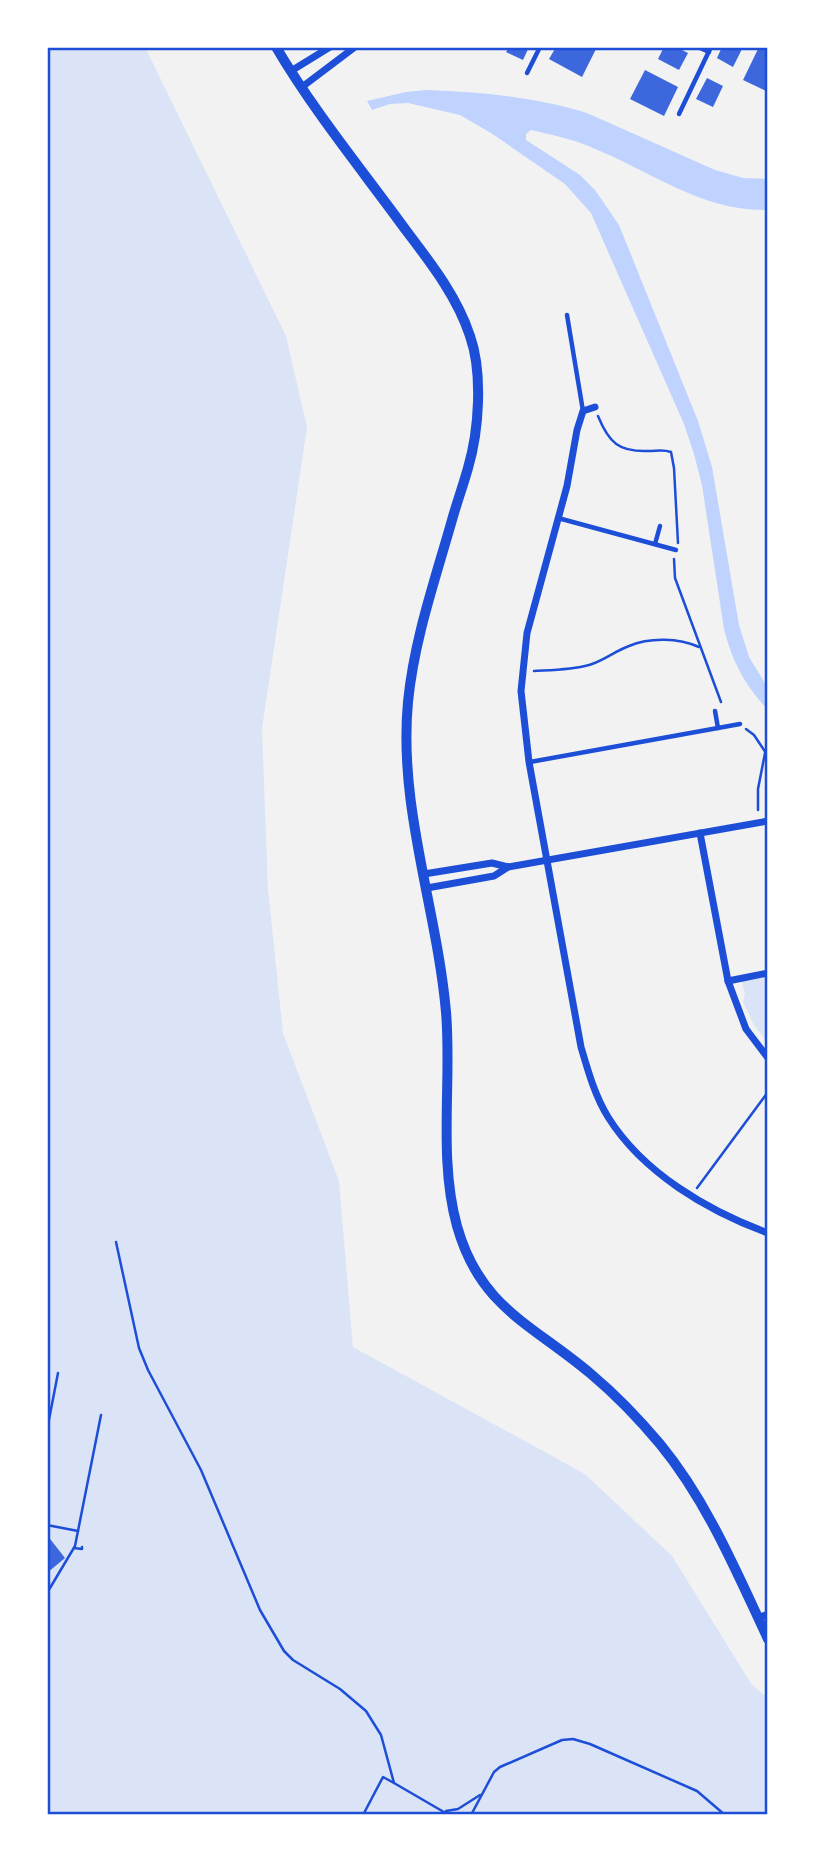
<svg xmlns="http://www.w3.org/2000/svg" width="815" height="1862" viewBox="0 0 815 1862" font-family="Literata,serif">
  <rect width="100%" height="100%" fill="#f2f2f2"/>
  <g fill="#dbe4f7">
    <polygon points="47,47 145,47 286,336 307,427 262,729 268,889 283,1033 339,1181 353,1347 585,1474 672,1556 752,1685 768,1698 768,1815 47,1815"/>
    <polygon points="768,973 768,1044 754,1025 743,1002 745,995 741,978"/>
  </g>
  <path fill="#bfd3fe" d="M427,90C481,92 535,97 587,113L715,170L743,178L768,179V210C703,212 650,171 593,148C573,139 552,135 531,130L526,134V140L580,175L595,190L619,225L698,421L712,467L739,625L749,657L768,688V710C745,686 732,661 724,629L702,485L694,454L684,424L591,213L565,184L491,133L460,115L408,103L390,104L372,110L367,101L406,92Z"/>
  <g fill="#3d67dc">
    <polygon points="509,47 529,47 523,60 506,52"/>
    <polygon points="556,47 597,47 582,77 549,59"/>
    <polygon points="664,47 676,47 688,53 679,70 658,59"/>
    <polygon points="722,47 743,47 733,67 717,58"/>
    <polygon points="759,47 768,51 768,92 743,80"/>
    <polygon points="645,70 678,87 664,116 630,99"/>
    <polygon points="707,78 723,86 713,107 696,99"/>
    <polygon points="47,1535 65,1558 47,1573"/>
  </g>
  <g fill="none" stroke-linecap="round" stroke-linejoin="round">
    <g stroke="#1d4ed8" stroke-width="2.5">
      <path d="M598,416C609,443 619,452 648,451C657,451 663,449 671,452L674,468L678,543"/>
      <polyline points="674,559 675,578 721,702"/>
      <path d="M534,671C553,670 571,670 589,665C603,661 615,651 629,646C650,637 679,638 699,647"/>
      <polyline points="746,729 754,735 768,756"/>
      <polyline points="758,810 758,789 765,753"/>
      <polyline points="697,1188 768,1092"/>
      <polyline points="116,1242 139,1348 148,1370 201,1470 260,1610 284,1651 293,1660 340,1689 366,1711 381,1735 394,1783 449,1815"/>
      <polyline points="47,1430 58,1373"/>
      <polyline points="47,1525 78,1531"/>
      <polyline points="74,1548 82,1549 82,1547"/>
      <polyline points="47,1593 75,1546 101,1415"/>
      <polyline points="446,1811 458,1809 480,1795"/>
      <polyline points="363,1815 383,1777 394,1783"/>
      <polyline points="471,1815 494,1772 500,1767 562,1740 573,1739 590,1744 697,1791 725,1815"/>
    </g>
    <g stroke="#1d4ed8" stroke-width="4.5">
      <polyline points="698,47 709,52"/>
      <polyline points="527,73 540,47"/>
      <polyline points="679,114 711,47"/>
      <polyline points="567,315 583,411"/>
      <polyline points="558,518 676,550"/>
      <polyline points="655,544 660,526"/>
      <polyline points="715,711 718,728"/>
      <polyline points="530,762 740,724"/>
    </g>
    <g stroke="#1d4ed8" stroke-width="7">
      <polyline points="291,71 330,47"/>
      <polyline points="302,87 355,47"/>
      <path d="M595,407L583,411L577,430L567,486L527,633L521,691L529,762L581,1047C588,1071 595,1096 608,1117C643,1173 708,1211 768,1233"/>
      <polyline points="700,833 728,981 746,1029 768,1058"/>
      <polyline points="424,874 492,863 508,867 768,821"/>
      <polyline points="427,888 494,876 508,867"/>
      <polyline points="728,981 768,973"/>
      <polyline points="758,1618 768,1614"/>
    </g>
    <path stroke="#1d4ed8" stroke-width="10" d="M276,47C313,110 362,170 405,229C430,262 457,296 470,336C483,373 479,431 468,468C463,486 457,502 452,520C435,580 414,640 408,702C398,807 437,909 446,1012C452,1081 438,1158 457,1226C480,1308 532,1324 591,1374C616,1395 639,1419 660,1444C707,1501 737,1573 768,1639"/>
  </g>
  <rect width="815" height="1862" fill="none" stroke="#ffffff" stroke-width="98"/>
  <rect x="49" y="49" width="717" height="1764" fill="none" stroke="#1d4ed8" stroke-width="2.5"/>
</svg>
